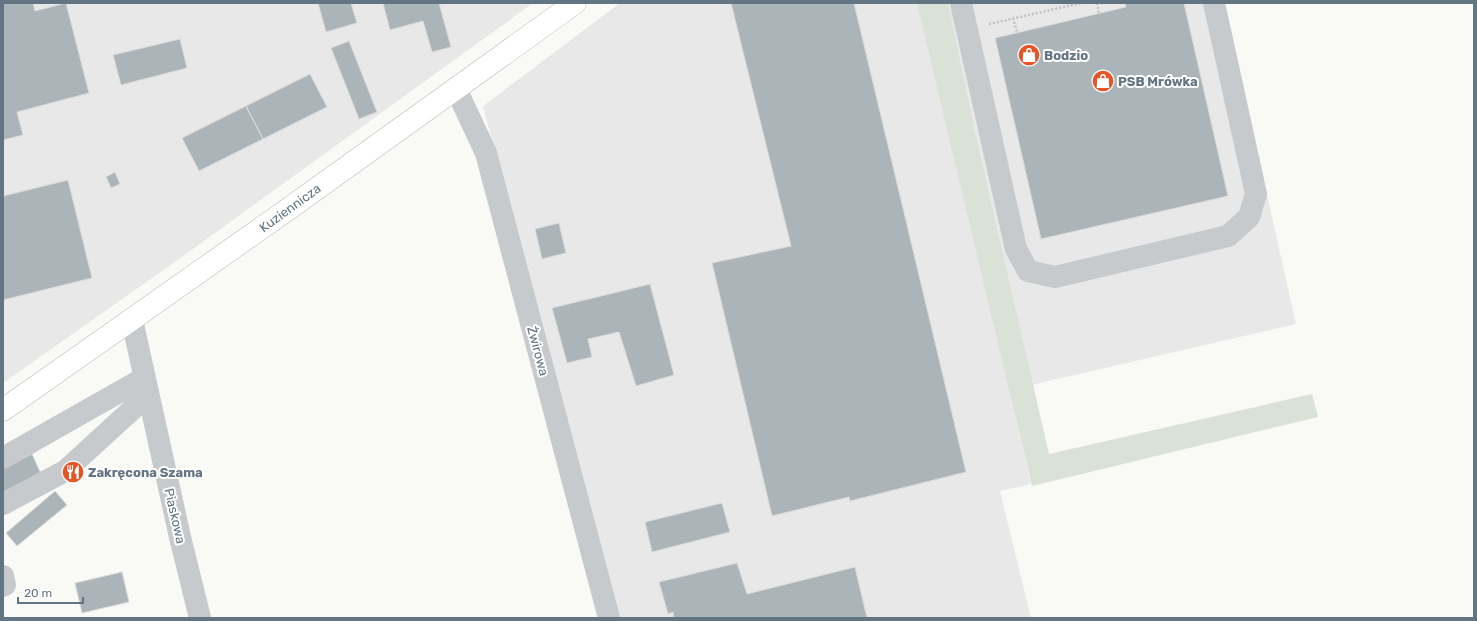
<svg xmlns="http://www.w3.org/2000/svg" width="1477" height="621" font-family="Rubik,sans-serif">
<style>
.built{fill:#e7e8e7}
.green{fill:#dae1d7}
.building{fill:#abb4b9;stroke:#dbdbd8}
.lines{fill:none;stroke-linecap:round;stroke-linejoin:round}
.major-casing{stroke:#b7bcc0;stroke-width:23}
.path{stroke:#c0c2c4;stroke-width:2.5;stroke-dasharray:2 2;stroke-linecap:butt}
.minor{stroke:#c6cacd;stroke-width:22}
.major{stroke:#fff;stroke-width:22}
.labels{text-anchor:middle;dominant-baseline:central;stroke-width:4;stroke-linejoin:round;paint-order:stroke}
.poi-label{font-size:13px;font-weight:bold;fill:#637582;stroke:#fff;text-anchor:start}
.street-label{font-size:13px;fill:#637582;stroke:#fff}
</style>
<rect width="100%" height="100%" fill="#f9f9f6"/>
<path class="built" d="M3 3H533L179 259 3 383Z
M620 3H1224L1296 324 1009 390 1031 484 1000 491 1031 618H617L483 106Z"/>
<path class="green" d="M917 3H948L975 133 1049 454 1312 394 1318 417 1032 486Z"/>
<path class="building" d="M3 3H33L35 11 66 3 89 93 17 112 23 135 3 140Z
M318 3H351L357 23 326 32Z
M383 3H439L451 47 432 52 423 21 390 30Z
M731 3H854L966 472 850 501 849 497 772 516 712 263 791 246Z
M1125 3H1184L1228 196 1041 239 995 38 1126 7Z
M180 39 187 68 121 85 113 55Z
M349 41 377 112 359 119 331 48Z
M310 74 327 107 263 139 246 106Z
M246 106 263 139 199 171 182 138Z
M115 172 120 184 111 188 106 177Z
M68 180 92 278 3 300V196Z
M559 223 566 253 542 259 535 229Z
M650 284 674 375 636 386 619 332 588 339 592 357 567 363 552 308Z
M32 454 41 474 3 492V468Z
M55 491 67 505 17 546 6 533Z
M722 503 730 532 652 552 645 522Z
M737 563 747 594 855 567 867 618H674L673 612 668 614 659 582Z
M122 572 129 602 82 613 75 583Z"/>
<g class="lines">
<g class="major-casing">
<path id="major" d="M3 410 287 210 575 3"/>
</g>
<path class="path" d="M1097 3 1099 14
M1013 18 1017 32
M989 24 1081 3"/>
<path class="minor" d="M961 3 1016 249 1028 271 1055 277 1228 236 1249 217 1256 194 1214 3
M456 89 486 153 609 618
M132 320 180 537 200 618
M3 458 144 378
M3 504 65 471 148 395
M3 576 5 585 3 586"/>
<use href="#major" class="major"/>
</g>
<defs>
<g id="shop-disc" transform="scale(1.15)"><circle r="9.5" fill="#e85326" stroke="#fff"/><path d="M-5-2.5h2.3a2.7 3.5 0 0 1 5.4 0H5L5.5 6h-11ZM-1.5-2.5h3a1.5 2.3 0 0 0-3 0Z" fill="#fff"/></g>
<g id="restaurant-disc" transform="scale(1.15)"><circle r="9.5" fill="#e85326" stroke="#fff"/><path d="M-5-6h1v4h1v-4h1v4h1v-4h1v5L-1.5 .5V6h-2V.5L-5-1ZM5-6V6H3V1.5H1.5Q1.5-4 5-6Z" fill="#fff"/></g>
</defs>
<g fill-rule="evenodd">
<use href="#shop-disc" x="1029" y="55"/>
<use href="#shop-disc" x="1103" y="81"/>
<use href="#restaurant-disc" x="73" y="472"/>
</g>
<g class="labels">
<g class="poi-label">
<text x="1044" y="55">Bodzio</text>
<text x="1118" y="81">PSB Mrówka</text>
<text x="88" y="472">Zakręcona Szama</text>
</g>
<g class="street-label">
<text transform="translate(290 208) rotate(-36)">Kuziennicza</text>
<text transform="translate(538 351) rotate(75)">Żwirowa</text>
<text transform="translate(175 516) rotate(77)">Piaskowa</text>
</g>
</g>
<rect width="1477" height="621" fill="none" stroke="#637582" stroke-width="8"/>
<path d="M18 597v6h65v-6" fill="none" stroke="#637582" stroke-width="2"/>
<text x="24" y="597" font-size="12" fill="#637582" stroke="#ffffff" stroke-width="3" paint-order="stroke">20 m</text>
</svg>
